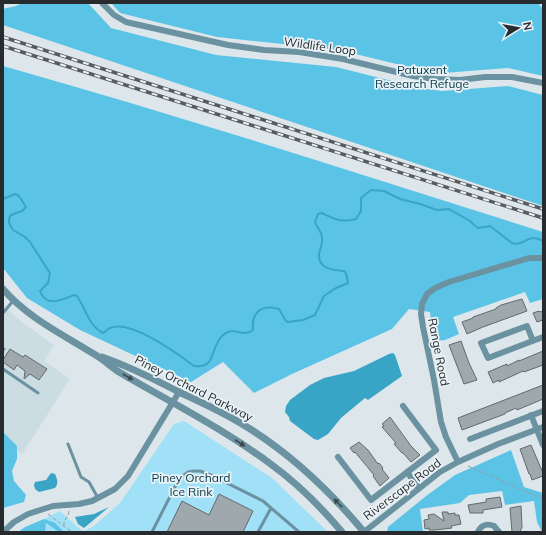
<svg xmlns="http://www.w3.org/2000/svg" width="546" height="535" font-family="Mulish,sans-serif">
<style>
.built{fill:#cbdce3}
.green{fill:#a0e1f8}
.forest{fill:#5bc4e6}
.water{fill:#38a5c6}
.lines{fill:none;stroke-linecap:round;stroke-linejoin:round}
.stream{stroke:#38a5c6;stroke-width:2}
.building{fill:#9fa8ac;stroke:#626a6d}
.path{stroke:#979da1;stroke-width:1;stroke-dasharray:4 2;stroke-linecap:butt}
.service{stroke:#6b92a0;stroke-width:3}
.minor{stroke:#6b92a0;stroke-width:6}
.tertiary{stroke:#6b92a0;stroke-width:7}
.rail-casing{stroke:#575b5e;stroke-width:3.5}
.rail{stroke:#eaf3f7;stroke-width:2;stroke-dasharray:6;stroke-linecap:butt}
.oneway{fill:#3c4a50}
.labels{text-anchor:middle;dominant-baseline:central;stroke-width:3.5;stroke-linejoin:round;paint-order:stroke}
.street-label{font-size:12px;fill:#282b2d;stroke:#eaf3f7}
.park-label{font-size:12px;fill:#053745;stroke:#eaf3f7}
</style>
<rect width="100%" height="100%" fill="#dde6ea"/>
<path class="built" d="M3 305 24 324 54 345 44 361 70 379 22 454 3 442Z"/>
<path class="green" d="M184 421 272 478 328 532H45V523L54 528 44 519 60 511 81 530 84 531 94 526 120 503 174 424Z"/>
<path class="forest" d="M22 3H88L111 28 216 55 336 67 420 88 442 91 508 86 543 95V206L3 25V9C10 7 16 7 22 3Z
M111 3H538L543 9V76L508 68 443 73 425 71 339 50 217 37 120 13Z
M3 66C184 117 363 175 543 232V299L530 303 525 292 453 317 459 334 445 340 433 341 430 312 409 309 392 329 292 374 254 393 223 362 191 382 80 330 27 298 3 268Z
M3 432 17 446V459L12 471 14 481 26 495 24 502 3 508Z
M511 450 524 487 543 493V532H542L537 522 534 501 505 505 502 491 469 495 460 503 420 509 423 532H387L388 527 426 496 455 475Z
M44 519 55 523 64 532H59L46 523 45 532H18L25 527Z"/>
<path class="water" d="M393 353 395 355 402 376 368 400 365 398 341 418 328 434 318 440 314 439 290 421 289 417 285 412 286 406 290 400 310 385 324 378 354 371 389 354Z
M51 473 55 474C57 479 59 483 55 488L39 492 35 489 34 485 35 482 46 480Z
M109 507 84 528 78 524 75 517 94 514Z"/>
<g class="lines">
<path class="stream" d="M3 199 15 194 19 196 26 207 22 211 11 215 9 219V223L13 230 25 237 30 242 50 273 48 283 40 291C46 308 62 300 74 295L77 296C86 309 88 325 103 333 106 332 107 329 110 328 131 319 178 354 194 366 200 367 205 366 209 362 214 354 215 343 222 336 234 324 242 339 253 330 251 312 262 304 279 309L286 321 288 322 303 320 315 315 324 296 336 288 348 283 346 273 344 271C333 270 318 269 319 254 320 249 323 244 322 238 322 232 317 228 315 222L318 214 322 213C335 219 340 223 356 219L361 211V198L371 190 384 191 400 199 420 204 437 210 449 209 470 221 474 225 478 228 490 226 512 243C526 247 526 232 543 241"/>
</g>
<path class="building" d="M522 299 527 311 483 327 467 334 462 322 473 318V317L496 309V308L501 305Z
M539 311 540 312 543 311V320L537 322 533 313Z
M461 341 469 363 477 380 464 384 449 345Z
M10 349 23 357 25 355 47 369 39 380 30 374 24 379 25 371 17 365 14 370 3 362V360Z
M543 351V365L524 372 523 371 499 382V380L493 383 488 372 507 364V366L519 360V361Z
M543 385V399L517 410 516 408 505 413V414L462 430 458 418Z
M390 417 411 446 420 455 411 462 403 453H402L394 444 396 443 382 427 384 426 382 424Z
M359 442 368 450 378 464 379 463 383 468 382 469 389 478 380 486 373 476 374 475 355 452 354 453 350 448Z
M531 445 543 473V476L532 480 530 474H529L520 449Z
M219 494 253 511 243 532H167L182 501 209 515Z
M500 497 502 507 483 510V513H470L468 505 486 502V499Z
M521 506 522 527 520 532H512L510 508Z
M442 512H448V514L455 513V515H459L461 524 451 526 452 528 444 529 434 530H429V528L425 529 424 520 429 519 428 515 434 514 444 521Z"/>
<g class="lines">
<path class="path" d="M468 466 543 499
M48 514 69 530 74 532
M64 526C63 520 69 516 69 511"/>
<path class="service" d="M3 313 13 301
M3 349H4
M3 369 38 393
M68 444 81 477 89 482 98 498
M152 532 179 479 188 472 194 471H200L211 475 263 501 299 532
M258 532 271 508"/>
<path class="minor" d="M102 3 114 15 126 22 228 45 264 50 299 52 343 59 413 76 435 79 460 80 485 77H512L543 83
M533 341 527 326 481 343 488 358 543 337
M531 415 543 445
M470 439 543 411
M338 457 371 500 436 450 403 406
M458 462 446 437 441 422 434 380 423 327 421 314 422 304 427 294 435 288 449 282 529 258H543
M407 472 419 488
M3 532 14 522 28 514 53 506 79 504 92 501 115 489 128 476 179 392
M364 532 440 472 458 462 498 444 543 427
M478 532C481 525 487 523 494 526L499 532"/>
<path class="tertiary" d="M3 289C28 318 62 334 94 354 103 359 110 366 119 372 170 402 224 429 272 465 298 484 321 507 342 532
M102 357C128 366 152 378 177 391 198 401 221 411 242 424 289 452 329 490 364 532"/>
<g class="rail-casing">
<path id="rail" d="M3 37 543 209
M3 46 543 218"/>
</g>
<use href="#rail" class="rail"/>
</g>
<defs><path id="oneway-solid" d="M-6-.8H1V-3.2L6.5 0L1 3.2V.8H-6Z"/></defs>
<g class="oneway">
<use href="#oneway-solid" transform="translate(128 377) rotate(30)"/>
<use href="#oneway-solid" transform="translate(240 443) rotate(33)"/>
<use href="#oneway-solid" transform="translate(338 503) rotate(-134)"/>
</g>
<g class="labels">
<g class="street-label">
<text transform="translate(320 46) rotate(8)">Wildlife Loop</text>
<text transform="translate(439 352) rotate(79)">Range Road</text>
<text transform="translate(194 388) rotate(27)">Piney Orchard Parkway</text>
<text transform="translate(402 489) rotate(-37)">Riverscape Road</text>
</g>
<g class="park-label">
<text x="422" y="69">Patuxent<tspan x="422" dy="14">Research Refuge</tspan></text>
<text x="191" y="477">Piney Orchard<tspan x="191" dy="14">Ice Rink</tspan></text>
</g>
</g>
<rect width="546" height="535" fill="none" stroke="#282b2d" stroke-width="8"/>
<g transform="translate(518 28) rotate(79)" stroke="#eaf3f7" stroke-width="3" paint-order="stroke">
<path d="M0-3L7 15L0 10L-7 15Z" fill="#282b2d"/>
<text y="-6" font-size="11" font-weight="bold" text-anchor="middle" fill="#282b2d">N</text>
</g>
</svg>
